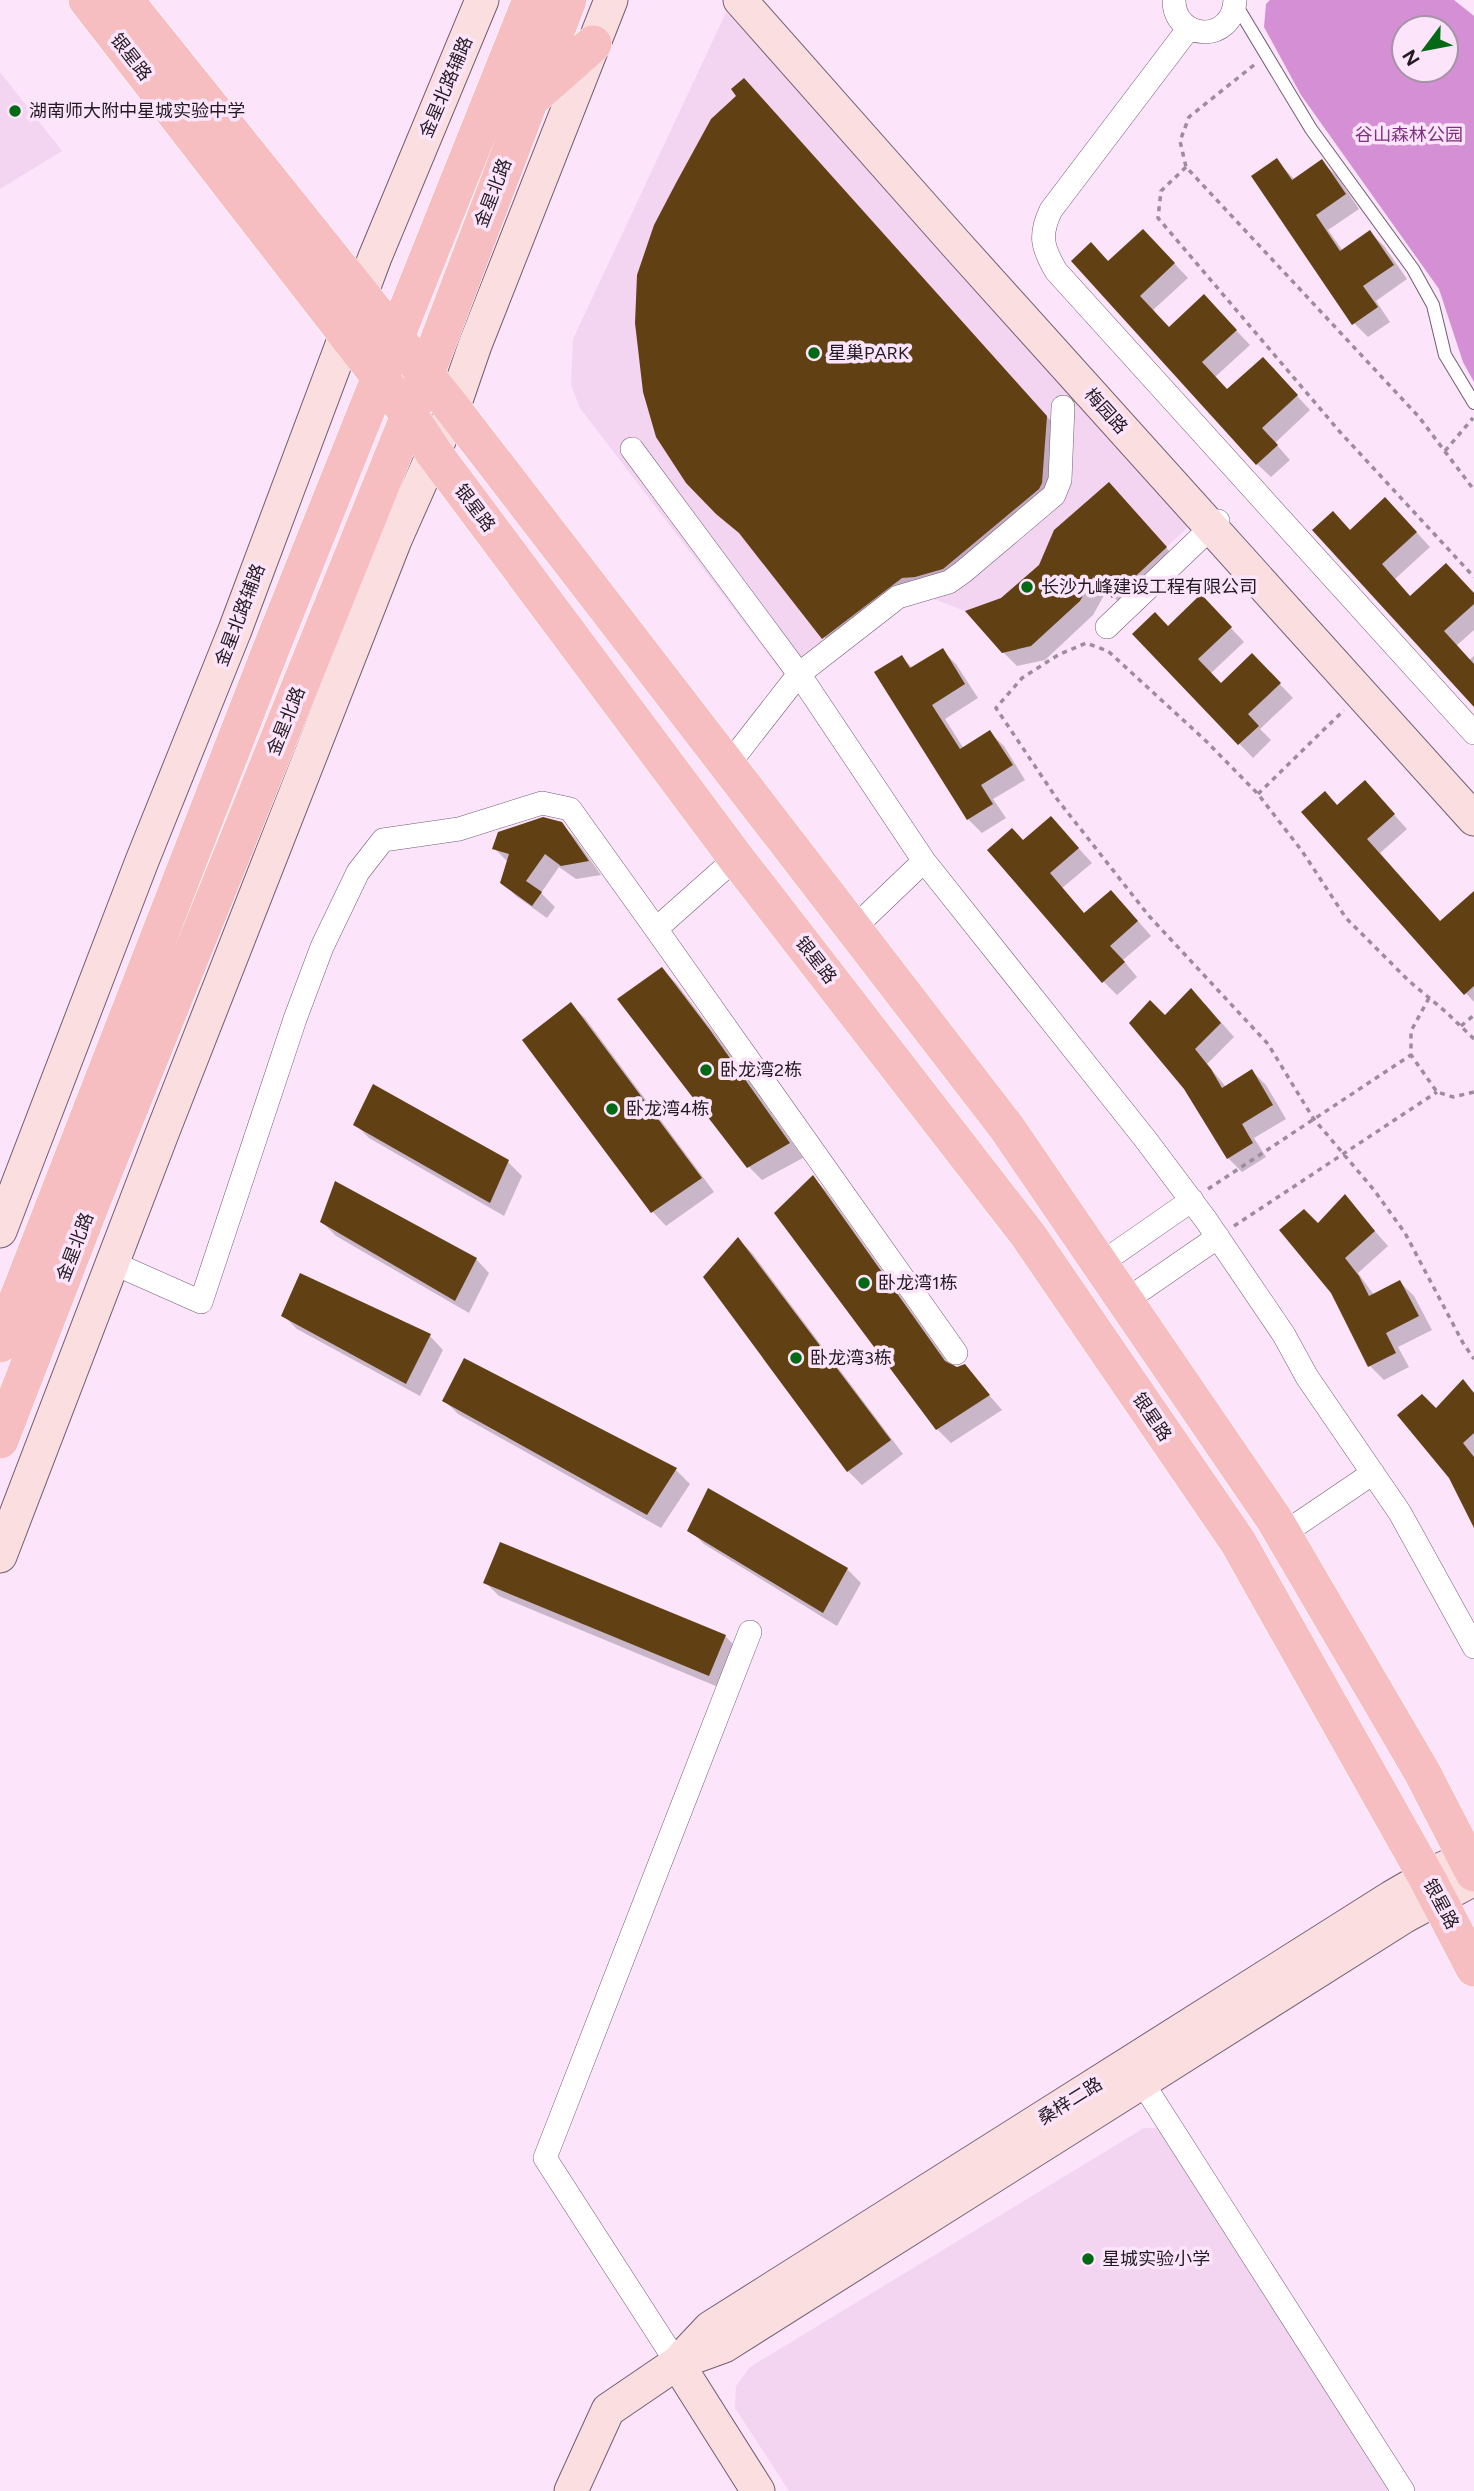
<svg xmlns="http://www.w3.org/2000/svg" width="1474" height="2491" font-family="Figtree,'Noto Sans SC',sans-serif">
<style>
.built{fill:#f3d5f2}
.forest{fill:#d58fd4;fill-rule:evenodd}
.shadow{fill:#0003}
.building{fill:#614114}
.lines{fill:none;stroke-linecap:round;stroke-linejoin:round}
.lane-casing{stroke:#725d71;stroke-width:14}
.street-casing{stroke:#725d71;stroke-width:24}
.secondary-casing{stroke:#725d71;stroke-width:35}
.primary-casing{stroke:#fff;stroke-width:38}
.path{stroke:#9d8c9d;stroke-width:3.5;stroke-dasharray:5 5;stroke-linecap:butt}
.lane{stroke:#fff;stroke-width:12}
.street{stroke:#fff;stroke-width:23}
.secondary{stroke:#fbdfe0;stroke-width:33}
.primary{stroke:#f7bec1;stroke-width:37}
.poi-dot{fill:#046914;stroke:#fce4fb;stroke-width:2.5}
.labels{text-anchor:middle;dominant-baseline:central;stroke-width:7;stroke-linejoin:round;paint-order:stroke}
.street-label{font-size:18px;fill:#231b23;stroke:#fce4fb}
.poi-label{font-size:18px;fill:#231b23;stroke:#fce4fb;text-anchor:start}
.park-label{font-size:18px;fill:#812f81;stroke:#fce4fb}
</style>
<rect width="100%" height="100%" fill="#fce4fb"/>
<path class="built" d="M730 4 1189 526 1112 598 1093 578 1080 601 1031 646 1002 653 965 611 913 591 791 684 580 408 571 385 573 339Z
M0 72 62 151 0 189Z
M1144 2128H1162L1386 2477 1387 2491H789L735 2408 736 2386 750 2367Z"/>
<path class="forest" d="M1270 0H1454L1474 16V382L1463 362 1439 289 1301 95 1264 27 1266 4ZM1404 28H1446V70H1404Z"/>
<path class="shadow" d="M755 92 1058 429 1053 495 927 588 834 649 745 538 687 482Z
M1277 161 1295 180 1322 162 1336 175 1359 209 1328 230 1343 251 1370 232 1384 246 1407 279 1376 301 1390 322 1368 337 1354 323Z
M1157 245 1188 278 1153 310 1169 329 1218 311 1250 345 1215 377 1227 391 1276 373 1310 410 1275 443 1290 460 1271 477 1257 464 1109 263Z
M1122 498 1179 562 1127 611 1107 590 1093 615 1045 660 1017 666 1003 652 1002 599Z
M1399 513 1430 547 1395 579 1411 597 1474 594V630L1456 646 1469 660 1474 656V705L1350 531Z
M1215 611 1244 642 1210 674 1221 685 1252 655 1293 698 1260 729 1271 740 1253 758 1135 634 1168 628Z
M942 650 956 664 978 698 945 719 964 749 990 733 1004 746 1025 780 993 799 1006 818 982 833 968 819 901 657 913 668Z
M1378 797 1407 829 1380 853 1441 923 1474 903V1002L1304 812Z
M1051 818 1092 863 1062 888 1085 915 1125 906 1151 936 1123 960 1137 977 1117 995 1103 981 1023 842Z
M561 823 575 838 601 875 576 879 559 867 541 893 555 907 547 918 516 896 502 882 508 862 494 848Z
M662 969 676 983 724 1046 803 1158 762 1180 748 1166Z
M1205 1004 1234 1037 1207 1064 1226 1087 1252 1071 1266 1085 1286 1119 1254 1138 1266 1157 1242 1172 1228 1158 1165 1017Z
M571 1005 585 1018 714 1192 666 1226 653 1212 525 1040Z
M355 1124 508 1162 522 1176 504 1216 369 1138Z
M813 1177 826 1191 950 1366 957 1369 964 1366 1002 1410 951 1443 937 1429Z
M1345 1197 1388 1246 1358 1273 1374 1295 1400 1282 1414 1296 1432 1330 1398 1347 1409 1367 1384 1380 1370 1366 1318 1226Z
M322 1222 476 1259 489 1273 469 1313 336 1236Z
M738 1239 752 1253 903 1454 862 1485 848 1471Z
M283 1315 430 1336 443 1350 420 1396 297 1329Z
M1463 1381 1474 1393V1524L1436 1411Z
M444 1400 676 1470 690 1484 661 1528 458 1414Z
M690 1530 847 1569 861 1583 837 1626 704 1544Z
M485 1582 725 1636 739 1650 723 1689 499 1596Z"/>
<path class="building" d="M744 78 1047 416 1042 483 1039 489 943 569 915 577 902 578 822 639 739 533 716 514 686 483 656 437 643 392 635 323 637 275 654 225 676 183 711 119 736 96 731 89Z
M1277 158 1292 180 1322 159 1346 194 1316 215 1340 251 1370 230 1394 265 1363 286 1378 307 1352 325 1251 176Z
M1143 229 1175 263 1140 296 1169 327 1204 294 1237 330 1202 362 1227 389 1263 357 1298 395 1262 428 1278 445 1256 465 1071 261 1091 242 1108 261Z
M1109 482 1167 547 1112 598 1093 577 1080 601 1031 646 1002 653 965 611 1001 598 1039 565 1054 530Z
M1385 497 1417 532 1382 564 1410 596 1446 563 1474 593V604L1444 631 1474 664V707L1312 530 1333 511 1350 530Z
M1201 594 1232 627 1198 659 1221 683 1252 653 1281 683 1248 714 1259 726 1238 745 1132 634 1155 612 1168 626Z
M943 648 965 684 932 705 960 749 990 730 1013 765 981 785 993 804 967 820 874 672 902 655 910 668Z
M1365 780 1395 814 1367 839 1440 921 1474 891V986L1464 995 1301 812 1325 791 1337 805Z
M1051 816 1079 848 1050 873 1084 913 1111 890 1138 921 1110 946 1125 962 1102 983 987 850 1012 828 1023 840Z
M543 817 562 822 589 861 561 866 545 854 526 881 542 892 532 906 500 883 509 854 492 849 498 832Z
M662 967 710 1030 790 1143 747 1168 617 999Z
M1191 988 1221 1023 1195 1049 1211 1069 1222 1088 1252 1069 1273 1105 1242 1124 1253 1143 1227 1159 1184 1089 1129 1023 1150 1000 1165 1015Z
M571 1002 702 1178 651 1213 522 1040Z
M373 1084 509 1160 490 1203 353 1125Z
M813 1175 945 1361 957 1367 965 1364 990 1395 936 1430 774 1213Z
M335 1181 477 1258 455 1301 320 1222Z
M1345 1194 1375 1231 1345 1258 1359 1276 1369 1296 1400 1280 1419 1316 1386 1333 1396 1353 1368 1367 1331 1293 1279 1230 1304 1209 1318 1223Z
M738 1237 891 1440 847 1472 703 1277Z
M300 1273 431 1334 406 1384 281 1316Z
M464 1358 677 1468 647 1515 442 1401Z
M1463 1379 1474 1393V1433L1463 1443 1474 1457V1528L1449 1478 1397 1415 1422 1394 1436 1408Z
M708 1488 848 1568 823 1613 687 1531Z
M500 1542 726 1635 709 1676 483 1583Z"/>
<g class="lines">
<g class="lane-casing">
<path id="lane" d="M1235 3 1311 129 1413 269 1433 305 1445 355 1474 403"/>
</g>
<g class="street-casing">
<path id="street" d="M1174 0C1174 41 1233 44 1235 0
M1189 28 1051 210C1039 235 1042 247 1056 271L1474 733
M632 449 799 674 924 861 1146 1140 1206 1220 1284 1335 1307 1377 1400 1513 1474 1647
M1107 627 1218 521
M728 765 799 674 898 597 949 582 963 572 1054 495 1060 480 1063 407
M854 928 924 861
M656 929 956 1353
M113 1263 201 1302 295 1019 322 947 358 872 383 840 459 829 542 803 570 809 656 929 736 858
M1100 1264 1192 1200
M1125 1301 1218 1237
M1283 1534 1373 1473
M1142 2082 1403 2491
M677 2363 545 2158 750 1632"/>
</g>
<g class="secondary-casing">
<path id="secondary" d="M740 0 956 244 1474 819
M0 1231 142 861 235 630 375 257 482 0
M0 1556 163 1131 395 540 453 409 475 345 611 0
M1474 1855 1437 1871 1392 1897 710 2328 677 2363 724 2346 1405 1916 1474 1879
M571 2491 608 2410 677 2363 758 2491"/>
</g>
<g class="primary-casing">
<path id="primary" d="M87 0 409 415 434 453 736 858 1028 1235 1238 1542 1427 1878 1474 1968
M125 0 453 409 1007 1128 1274 1519 1422 1772 1474 1873
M532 98 593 44
M0 1344 271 649 531 0
M0 1440 93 1199 425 376 568 0"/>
</g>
<path class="path" d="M1254 65 1189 117 1180 141 1186 167 1419 417 1474 490
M1186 167 1161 191 1158 218 1340 432 1474 577
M1445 451 1473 418
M1258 794 1344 710
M1429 998 1411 1031V1055L1437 1092 1453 1097 1474 1092
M1461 1026 1474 1015
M1474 1039 1446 1012 1409 981 1346 918 1302 851 1258 794 1206 741 1108 651 1086 643 1058 655 1022 678 996 708 1057 799 1149 916 1268 1044 1313 1118 1374 1190 1405 1233 1463 1343 1474 1359
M1208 1189 1411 1055
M1234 1226 1437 1092"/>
<use href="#lane" class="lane"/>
<use href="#street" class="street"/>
<use href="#secondary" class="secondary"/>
<use href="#primary" class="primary"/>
</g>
<g class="poi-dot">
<circle cx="15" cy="111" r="7"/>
<circle cx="814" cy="353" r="7"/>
<circle cx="1027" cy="587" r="7"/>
<circle cx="706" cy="1070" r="7"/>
<circle cx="612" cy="1109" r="7"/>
<circle cx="864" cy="1283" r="7"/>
<circle cx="796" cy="1358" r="7"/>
<circle cx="1088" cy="2259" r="7"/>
</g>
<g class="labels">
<g class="street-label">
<text transform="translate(131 57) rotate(52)">银星路</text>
<text transform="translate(446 87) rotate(-67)">金星北路辅路</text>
<text transform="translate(493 193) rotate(-69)">金星北路</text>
<text transform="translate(1106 411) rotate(48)">梅园路</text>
<text transform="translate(475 508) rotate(53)">银星路</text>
<text transform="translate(240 615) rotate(-69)">金星北路辅路</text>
<text transform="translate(286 721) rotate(-68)">金星北路</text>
<text transform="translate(816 960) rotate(52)">银星路</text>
<text transform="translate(75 1247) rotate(-69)">金星北路</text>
<text transform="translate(1152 1417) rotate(56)">银星路</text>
<text transform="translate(1441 1904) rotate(62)">银星路</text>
<text transform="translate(1070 2101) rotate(-32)">桑梓二路</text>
</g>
<g class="poi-label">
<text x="29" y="111">湖南师大附中星城实验中学</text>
<text x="828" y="353">星巢PARK</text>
<text x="1041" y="587">长沙九峰建设工程有限公司</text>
<text x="720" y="1070">卧龙湾2栋</text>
<text x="626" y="1109">卧龙湾4栋</text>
<text x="878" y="1283">卧龙湾1栋</text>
<text x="810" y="1358">卧龙湾3栋</text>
<text x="1102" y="2259">星城实验小学</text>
</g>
<g class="park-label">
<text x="1409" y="135">谷山森林公园</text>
</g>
</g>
<g transform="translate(1425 49) rotate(238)"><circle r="33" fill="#fce4fb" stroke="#a594a5" stroke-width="2"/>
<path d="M0-5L12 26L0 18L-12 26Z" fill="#046914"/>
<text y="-10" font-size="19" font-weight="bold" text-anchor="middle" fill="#231b23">N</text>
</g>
</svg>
